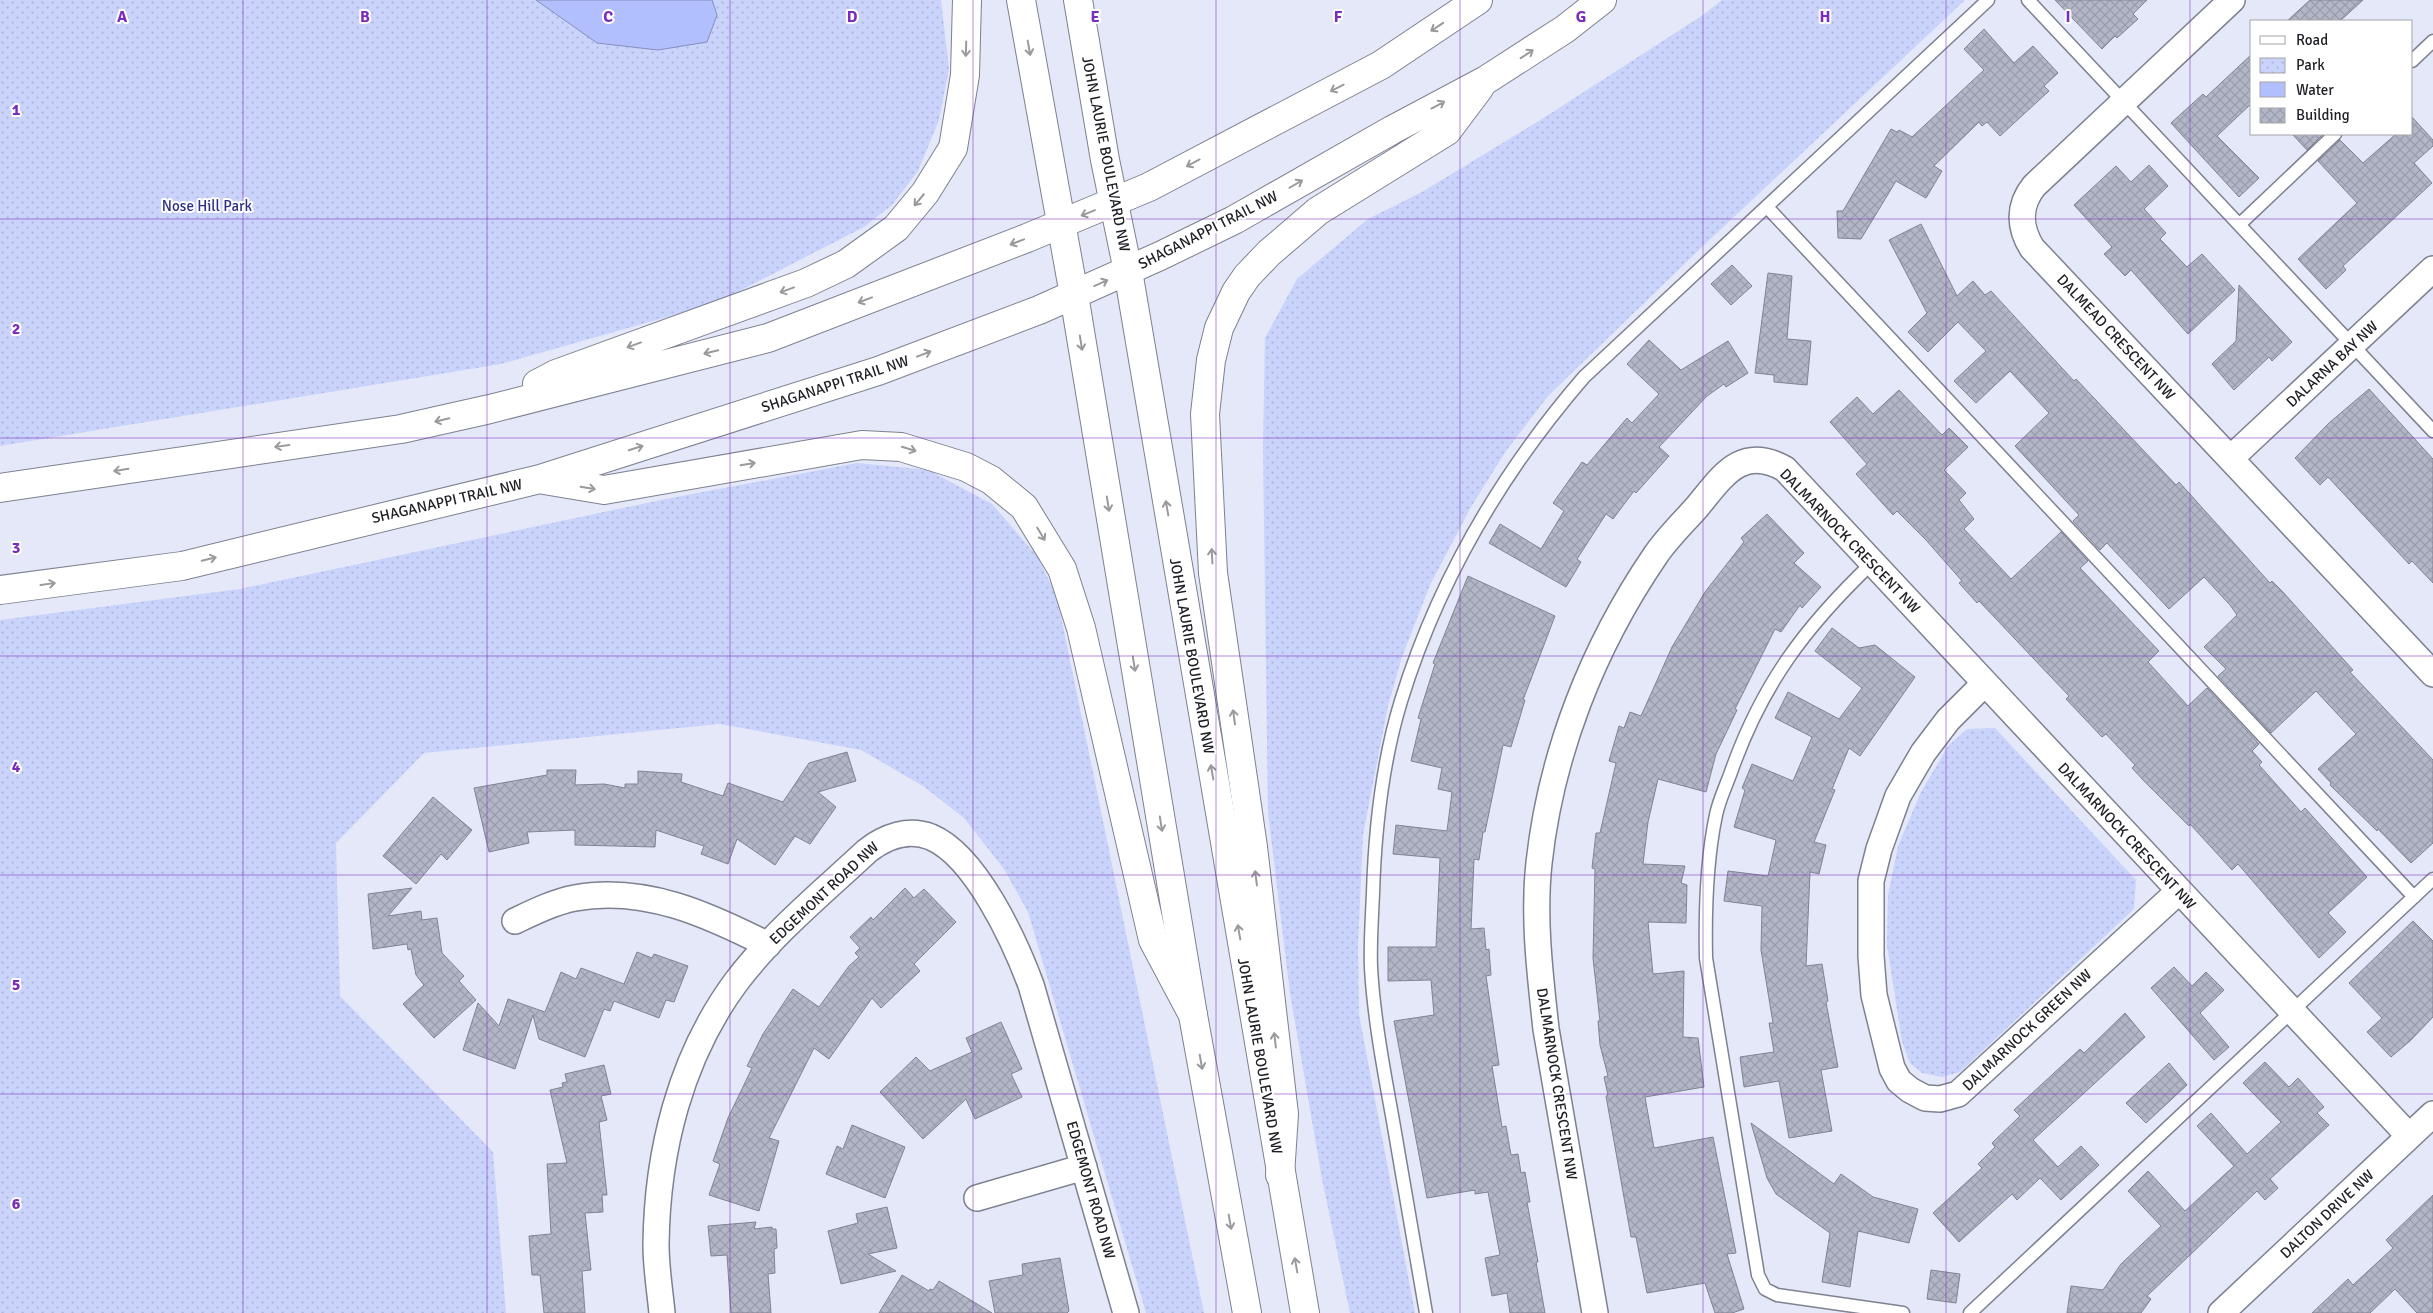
<svg xmlns="http://www.w3.org/2000/svg" width="2433" height="1313" font-family="Signika,sans-serif">
<style>
.park{fill:url(#park-dots)}
.water{fill:#b1bffe;stroke:#858fbd}
.building{fill:url(#building-cross-hatch);stroke:#808393}
.lines{fill:none;stroke-linecap:round;stroke-linejoin:round}
.lane-casing{stroke:#7d8190;stroke-width:15}
.street-casing{stroke:#7d8190;stroke-width:28}
.secondary-casing{stroke:#7d8190;stroke-width:30}
.primary-casing{stroke:#7d8190;stroke-width:30}
.lane{stroke:#fff;stroke-width:12}
.street{stroke:#fff;stroke-width:25}
.secondary{stroke:#fff;stroke-width:28}
.primary{stroke:#fff;stroke-width:28}
.oneway{stroke:#9a9a9d}
.grid{fill:none;stroke:#7b2cbf;stroke-width:1;stroke-opacity:0.55}
.labels{text-anchor:middle;dominant-baseline:central;stroke-width:4;stroke-linejoin:round;paint-order:stroke}
.street-label{font-size:15px;fill:#1e1f25;stroke:#fff}
.park-label{font-size:15px;fill:#2c2f87;stroke:#fff}
.grid-label{font-size:16px;text-anchor:middle;font-weight:bold;fill:#7b2cbf;stroke:#fff;stroke-width:4;stroke-linejoin:round;paint-order:stroke}
</style>
<defs>
<pattern id="park-dots" width="8" height="8" patternUnits="userSpaceOnUse" patternTransform="scale(1.25)"><rect width="8" height="8" fill="#cad3fc"/><path d="M2 2h.1M6 6h.1" fill="none" stroke="#adb5d8" stroke-width="1.8" stroke-linecap="round"/></pattern>
<pattern id="building-cross-hatch" width="8" height="8" patternUnits="userSpaceOnUse" patternTransform="scale(1.25)"><rect width="8" height="8" fill="#b2b6c7"/><path d="M0 0l8 8M0 8l8-8" fill="none" stroke="#999cab"/></pattern>
</defs>
<rect width="100%" height="100%" fill="#e4e8f9"/>
<path class="park" d="M0 0H941L949 69 939 120 918 171 892 205 864 227 716 303 501 364 0 446Z
M1722 0H1965L1701 248 1548 396 1506 451 1471 507 1430 585 1402 657 1388 706 1363 835 1358 946 1359 1014 1415 1313H1350L1322 1179 1290 993 1268 813 1263 448 1265 338 1297 279 1368 219 1422 192 1542 119 1703 15Z
M857 463 928 470 992 504 1037 556 1057 597 1204 1313H1146L1028 912 1004 869 964 818 923 786 861 750 720 724 424 753 336 843 340 996 493 1152 506 1313H0V620L240 589 661 500Z
M1995 728 2136 880 2134 909 1960 1072 1942 1077 1922 1073 1910 1063 1902 1042 1887 945 1888 895 1898 846 1921 792 1948 746 1967 729Z"/>
<path class="water" d="M536 0H712L717 15 707 42 658 50 597 43Z"/>
<path class="building" d="M2055 0H2147L2133 14 2138 19 2117 38 2115 36 2102 49Z
M2310 0H2363L2340 21H2287Z
M1984 29 2014 63 2033 46 2058 73 2044 86 2049 91 2000 136 1987 122 1982 126 1979 122 1934 166 1942 171 1926 198 1896 181 1861 239 1838 238 1837 211H1843L1891 129 1897 132 1899 130 1912 137 1984 70 1964 49Z
M2252 54V103L2217 136 2259 178 2239 197 2171 123 2203 94 2206 97Z
M2412 117 2433 140V146L2414 163 2432 183 2343 266 2346 270 2326 289 2298 259 2357 203 2318 161 2340 140 2363 163 2396 134H2412Z
M2292 134H2323L2307 150Z
M2149 165 2168 186 2144 209 2166 233 2160 239 2187 267 2202 254 2235 290 2188 334 2131 270 2125 276 2104 254 2112 247 2074 205 2116 166 2131 182Z
M1921 224 1957 296 1973 281 1985 295 1991 291 2074 381 2076 379 2176 485 2179 482 2270 583 2272 581 2282 591 2353 670 2350 672 2433 760V843L2411 863 2378 829 2377 831 2330 785 2331 783 2318 769 2356 734 2316 691 2271 733 2218 676 2226 669 2204 647 2237 615 2230 605 2204 577 2169 609 2107 543 2100 550 2073 521 2079 515 2015 446 2049 413 2010 371 1976 403 1954 381 1986 351 1958 322 1928 352 1908 332 1927 313 1889 240Z
M1732 265 1752 286 1731 305 1711 284Z
M1768 273 1792 276 1787 339 1811 341 1807 385 1774 382V375L1755 373Z
M2239 285 2292 342 2272 361 2269 357 2234 390 2212 364 2236 341Z
M1649 340 1681 370 1728 341 1748 373 1726 387 1724 384 1707 396 1659 447 1669 456 1636 493 1634 491 1613 519 1606 514 1577 559 1581 562 1566 587 1489 543 1500 524 1541 549 1564 511 1553 503 1582 462 1587 465 1627 418 1632 423 1659 394 1627 364Z
M2369 389 2433 459V583L2412 561 2409 564 2328 477 2320 485 2295 458 2329 423Z
M1899 390 1942 435 1949 428 1968 447 1944 470 1966 493 1959 500 1974 519 1964 529 2011 579 2061 532 2088 561 2080 568 2159 651 2148 662 2188 706 2207 688 2259 744 2252 751 2262 762 2259 765 2301 812 2305 808 2367 877 2328 913 2346 932 2319 958 2238 864 2232 870 2190 824 2189 826 2145 782 2132 768 2135 765 2106 734 2102 737 2066 699 2069 696 1979 601 1977 603 1959 583 1962 581 1926 540 1897 511 1893 515 1856 474 1867 464 1830 422 1857 397 1873 414Z
M1767 514 1804 553 1794 563 1821 587 1802 608 1800 605 1781 632 1775 629 1735 709 1737 710 1716 754 1706 792 1658 779 1648 822 1643 864 1685 866 1681 883 1687 885 1686 923 1648 922 1653 974 1684 971 1683 1037 1698 1038 1704 1087 1645 1097 1654 1148 1713 1137 1736 1253 1727 1254 1744 1309 1732 1313H1715L1705 1283 1647 1293 1636 1237H1631L1606 1096 1608 1095 1604 1077 1608 1076 1600 1045 1598 1021H1600L1593 958 1595 869 1592 868 1596 833H1600L1616 763 1609 761 1619 726 1624 728 1630 712 1641 716 1672 647 1705 592 1744 542 1741 538Z
M1468 576 1555 616 1523 700H1525L1511 747 1503 745 1485 832H1483L1479 860 1474 859 1471 929 1484 928 1486 950 1489 949 1491 975 1486 976 1499 1065 1492 1066 1502 1127 1506 1126 1511 1155 1518 1154 1521 1173 1525 1172 1530 1202H1527L1538 1262H1536L1545 1313H1510L1507 1293 1492 1296 1485 1258 1500 1255 1488 1192 1475 1194V1190L1427 1198 1394 1021 1434 1015 1431 980 1388 981V947H1436L1440 858 1393 854 1396 825 1447 831 1452 792 1438 789 1442 768 1411 761 1421 719 1418 718 1435 664 1433 663Z
M1832 628 1859 648 1875 645 1915 677 1860 756 1849 748 1832 789 1835 790 1814 842 1826 845 1819 874 1810 872 1806 966 1822 964 1828 1001 1826 1002 1838 1067 1821 1070 1832 1131 1789 1138 1779 1081 1744 1087 1740 1057 1774 1052 1769 1023H1773L1761 950 1762 906 1724 901 1728 871 1768 876 1776 840 1734 827 1745 790 1742 788 1752 764 1793 781 1812 737 1775 718 1788 692 1839 719 1862 688 1815 651Z
M847 752 856 781 818 792 836 807 810 844 795 836 775 865 737 839 728 864 701 854 704 846 656 830 655 847 575 845V830L527 832 529 843 489 852 474 788 547 775V770H576L575 785 604 784 625 788V784H638V771L682 774 681 782 723 796 728 783 783 802 809 763Z
M433 797 472 830 447 860 441 854 416 884 383 856Z
M412 888 388 916 421 911 422 920 437 918 442 953 464 976 459 981 476 1000 434 1038 403 1004 424 985 416 975 411 949 408 950 407 944 373 949 368 894Z
M905 888 914 898 924 889 956 922 914 964 920 971 881 1008 872 998 829 1059 814 1048 769 1138 779 1141 759 1211 709 1195 720 1164 713 1161 728 1118 752 1068 747 1066 763 1034 793 989 819 1007 849 966 859 957 855 953 860 948 850 937 871 917 873 920Z
M2413 921 2433 941V1017L2410 1041 2391 1057 2367 1032 2382 1018 2349 983Z
M637 952 652 958 654 954 688 966 674 1002 666 1000 659 1018 614 1001 610 1011 604 1009 585 1057 539 1039 533 1015 515 1069 463 1050 478 1003 499 1026 508 999 545 1012 561 972 576 979 581 968 624 984Z
M2174 967 2192 986 2206 972 2224 990 2200 1013 2229 1047 2214 1060 2151 988Z
M2125 1013 2145 1037 2033 1140 2058 1167 2081 1146 2099 1165 2061 1200 2040 1178 2017 1200 2012 1194 1959 1242 1933 1213 1982 1168 1978 1164 1995 1147 1992 1143 2020 1116 2014 1110 2080 1049 2084 1053Z
M1001 1022 1022 1069 1011 1074 1022 1097 975 1119 966 1099 923 1139 880 1092 916 1057 930 1071 972 1052 966 1038Z
M2265 1062 2289 1087 2298 1078 2324 1107 2317 1113 2329 1125 2270 1179 2278 1188 2265 1200 2257 1191 2147 1296 2151 1299 2141 1313H2067L2071 1286 2103 1290 2121 1264 2161 1226 2128 1191 2148 1171 2185 1211 2234 1166 2197 1126 2211 1113 2247 1154 2281 1122 2243 1083Z
M2169 1063 2187 1085 2146 1123 2126 1103Z
M604 1065 611 1094 601 1096 607 1120 599 1122 607 1195H602L603 1212 585 1213 591 1270 582 1271 585 1313H544L540 1275H532L529 1236 551 1234 547 1164 567 1163 550 1090 563 1087 562 1083 567 1082 565 1074Z
M1751 1123 1834 1184 1841 1174 1873 1197 1918 1209 1909 1243 1858 1231 1850 1287 1822 1282 1830 1233 1776 1194 1767 1178Z
M852 1125 905 1147 885 1198 826 1174 837 1146 843 1149Z
M2433 1195V1313H2417L2395 1289 2370 1313H2312L2348 1279 2353 1285 2393 1248 2386 1240Z
M887 1207 897 1248 868 1254 896 1271 841 1284 828 1231 858 1223 856 1214Z
M756 1222 754 1229 772 1227V1229H776L777 1248 774 1249 775 1273 768 1274 771 1313H731L727 1255 711 1256 708 1226Z
M1060 1258 1069 1311 1067 1313H995L989 1281 1023 1275 1022 1264Z
M1931 1270 1960 1274 1956 1303 1927 1299Z
M902 1275 929 1291 930 1289 933 1290 939 1281 992 1313H879Z"/>
<g class="lines">
<g class="lane-casing">
<path id="lane" d="M2028 0 2433 431
M2412 61 2433 41
M1767 207 2414 897
M2240 224 2335 134
M1872 563C1805 627 1762 684 1731 772 1726 786 1719 800 1716 815 1706 862 1705 911 1706 958L1758 1275 1765 1289 1777 1295 1903 1313
M1426 1313C1415 1249 1404 1185 1393 1121 1384 1071 1374 1019 1371 968 1370 943 1372 918 1373 893 1375 829 1382 763 1401 701 1438 581 1502 472 1584 377L1988 0
M1970 1313 2433 879"/>
</g>
<g class="street-casing">
<path id="street" d="M2232 0 2034 186C2018 206 2019 227 2032 248L2433 674
M2231 458 2433 269
M1985 683 1948 720 1923 753 1898 796 1879 849 1871 881V956L1874 995 1892 1068 1899 1081 1910 1090 1925 1098 1940 1099 1958 1094 2179 891
M515 921C534 912 554 902 575 898 644 885 709 915 768 945
M977 1198 1084 1167
M662 1313C660 1291 656 1268 656 1245 657 1152 680 1058 736 982 773 933 822 893 867 851 885 837 908 828 931 837 976 856 1015 942 1031 985L1126 1313
M1595 1313 1546 1029C1540 974 1533 918 1539 863 1551 753 1593 647 1655 556 1667 538 1683 523 1697 507 1722 477 1741 444 1785 469L2409 1136
M2221 1313 2433 1114"/>
</g>
<g class="secondary-casing">
<path id="secondary" d="M1128 271 1305 1313
M1074 295 1193 1015 1247 1313"/>
</g>
<g class="primary-casing">
<path id="primary" d="M1021 0 1074 295
M1078 0 1105 160 1128 271
M537 384 556 374 806 283 846 264 896 228 925 193 953 148 965 75 967 0
M544 480 604 490 862 445 901 447 966 467 991 480 1024 507 1062 569 1081 628 1153 940 1193 1015
M0 488 401 429 490 409 768 338 1027 238 1149 187 1381 65 1478 0
M0 590 182 566 540 479 878 371 1039 310 1160 256 1234 220 1392 130 1486 80 1565 29 1602 0
M1280 1175 1284 1114 1253 847 1213 573 1205 414 1211 360 1219 328 1236 292 1247 276 1269 253 1318 211 1447 131 1480 87"/>
</g>
<use href="#lane" class="lane"/>
<use href="#street" class="street"/>
<use href="#secondary" class="secondary"/>
<use href="#primary" class="primary"/>
</g>
<defs><path id="oneway-shaft" d="M-6 0H5M1.5-3L5.5 0L1.5 3" fill="none" stroke-width="1.6" stroke-linecap="round" stroke-linejoin="round" transform="scale(1.25)"/></defs>
<g class="oneway">
<use href="#oneway-shaft" transform="translate(1437 27) rotate(146)"/>
<use href="#oneway-shaft" transform="translate(1029 48) rotate(80)"/>
<use href="#oneway-shaft" transform="translate(966 49) rotate(92)"/>
<use href="#oneway-shaft" transform="translate(1527 54) rotate(-33)"/>
<use href="#oneway-shaft" transform="translate(1337 88) rotate(153)"/>
<use href="#oneway-shaft" transform="translate(1438 105) rotate(-28)"/>
<use href="#oneway-shaft" transform="translate(1193 163) rotate(152)"/>
<use href="#oneway-shaft" transform="translate(1296 184) rotate(-30)"/>
<use href="#oneway-shaft" transform="translate(919 200) rotate(130)"/>
<use href="#oneway-shaft" transform="translate(1088 213) rotate(158)"/>
<use href="#oneway-shaft" transform="translate(1017 242) rotate(159)"/>
<use href="#oneway-shaft" transform="translate(1101 283) rotate(-24)"/>
<use href="#oneway-shaft" transform="translate(787 290) rotate(160)"/>
<use href="#oneway-shaft" transform="translate(865 300) rotate(159)"/>
<use href="#oneway-shaft" transform="translate(1081 343) rotate(81)"/>
<use href="#oneway-shaft" transform="translate(634 345) rotate(160)"/>
<use href="#oneway-shaft" transform="translate(711 352) rotate(166)"/>
<use href="#oneway-shaft" transform="translate(924 354) rotate(-21)"/>
<use href="#oneway-shaft" transform="translate(442 420) rotate(167)"/>
<use href="#oneway-shaft" transform="translate(282 446) rotate(172)"/>
<use href="#oneway-shaft" transform="translate(636 448) rotate(-18)"/>
<use href="#oneway-shaft" transform="translate(909 449) rotate(17)"/>
<use href="#oneway-shaft" transform="translate(748 464) rotate(-10)"/>
<use href="#oneway-shaft" transform="translate(121 470) rotate(171)"/>
<use href="#oneway-shaft" transform="translate(588 488) rotate(10)"/>
<use href="#oneway-shaft" transform="translate(1108 504) rotate(81)"/>
<use href="#oneway-shaft" transform="translate(1167 508) rotate(-100)"/>
<use href="#oneway-shaft" transform="translate(1041 534) rotate(59)"/>
<use href="#oneway-shaft" transform="translate(1212 556) rotate(-93)"/>
<use href="#oneway-shaft" transform="translate(209 559) rotate(-14)"/>
<use href="#oneway-shaft" transform="translate(48 584) rotate(-8)"/>
<use href="#oneway-shaft" transform="translate(1134 664) rotate(81)"/>
<use href="#oneway-shaft" transform="translate(1234 717) rotate(-98)"/>
<use href="#oneway-shaft" transform="translate(1212 772) rotate(-100)"/>
<use href="#oneway-shaft" transform="translate(1161 824) rotate(81)"/>
<use href="#oneway-shaft" transform="translate(1256 878) rotate(-97)"/>
<use href="#oneway-shaft" transform="translate(1239 932) rotate(-100)"/>
<use href="#oneway-shaft" transform="translate(1275 1040) rotate(-97)"/>
<use href="#oneway-shaft" transform="translate(1201 1062) rotate(80)"/>
<use href="#oneway-shaft" transform="translate(1230 1222) rotate(80)"/>
<use href="#oneway-shaft" transform="translate(1296 1265) rotate(-100)"/>
</g>
<path class="grid" d="M243 0V1313M487 0V1313M730 0V1313M973 0V1313M1216 0V1313M1460 0V1313M1703 0V1313M1946 0V1313M2190 0V1313M0 219H2433M0 438H2433M0 656H2433M0 875H2433M0 1094H2433"/>
<g class="labels">
<g class="street-label">
<text transform="translate(1106 154) rotate(79)">JOHN LAURIE BOULEVARD NW</text>
<text transform="translate(1208 230) rotate(-27)">SHAGANAPPI TRAIL NW</text>
<text transform="translate(2116 337) rotate(47)">DALMEAD CRESCENT NW</text>
<text transform="translate(2332 364) rotate(-43)">DALARNA BAY NW</text>
<text transform="translate(835 384) rotate(-18)">SHAGANAPPI TRAIL NW</text>
<text transform="translate(447 501) rotate(-13)">SHAGANAPPI TRAIL NW</text>
<text transform="translate(1850 541) rotate(46)">DALMARNOCK CRESCENT NW</text>
<text transform="translate(1192 656) rotate(80)">JOHN LAURIE BOULEVARD NW</text>
<text transform="translate(2127 836) rotate(47)">DALMARNOCK CRESCENT NW</text>
<text transform="translate(824 893) rotate(-43)">EDGEMONT ROAD NW</text>
<text transform="translate(2027 1030) rotate(-43)">DALMARNOCK GREEN NW</text>
<text transform="translate(1260 1056) rotate(80)">JOHN LAURIE BOULEVARD NW</text>
<text transform="translate(1557 1084) rotate(81)">DALMARNOCK CRESCENT NW</text>
<text transform="translate(1091 1190) rotate(74)">EDGEMONT ROAD NW</text>
<text transform="translate(2327 1214) rotate(-43)">DALTON DRIVE NW</text>
</g>
<g class="park-label">
<text x="207" y="206">Nose Hill Park</text>
</g>
</g>
<g class="grid-label">
<text x="122" y="22">A</text>
<text x="365" y="22">B</text>
<text x="608" y="22">C</text>
<text x="852" y="22">D</text>
<text x="1095" y="22">E</text>
<text x="1338" y="22">F</text>
<text x="1581" y="22">G</text>
<text x="1825" y="22">H</text>
<text x="2068" y="22">I</text>
<text x="16" y="115">1</text>
<text x="16" y="334">2</text>
<text x="16" y="553">3</text>
<text x="16" y="772">4</text>
<text x="16" y="990">5</text>
<text x="16" y="1209">6</text>
</g>
<rect x="2250" y="20" width="162" height="115" fill="#ffffff" stroke="#a5a5a8"/>
<rect x="2260" y="36" width="25" height="8" fill="#ffffff" stroke="#a5a5a8"/>
<text x="2296" y="45" font-size="15" fill="#1e1f25">Road</text>
<rect x="2260" y="58" width="25" height="15" fill="url(#park-dots)" stroke="#a5a5a8"/>
<text x="2296" y="70" font-size="15" fill="#1e1f25">Park</text>
<rect x="2260" y="82" width="25" height="15" fill="#b1bffe" stroke="#a5a5a8"/>
<text x="2296" y="95" font-size="15" fill="#1e1f25">Water</text>
<rect x="2260" y="108" width="25" height="15" fill="url(#building-cross-hatch)" stroke="#a5a5a8"/>
<text x="2296" y="120" font-size="15" fill="#1e1f25">Building</text>
</svg>
